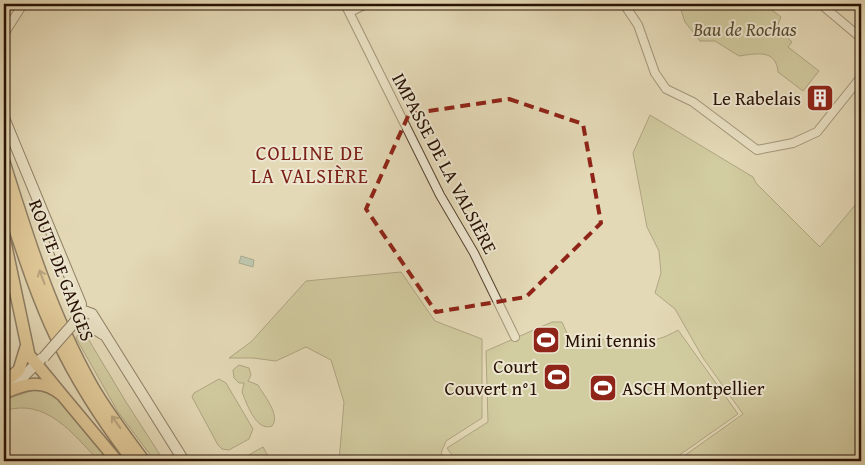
<svg xmlns="http://www.w3.org/2000/svg" width="865" height="465" font-family="'Gentium Book Plus',serif">
<style>
.green{fill:#bcbd88;stroke:#726746}
.water{fill:#95baad;stroke:#697669}
.lines{fill:none;stroke-linecap:round;stroke-linejoin:round}
.street-casing{stroke:#564330;stroke-width:10}
.secondary-casing{stroke:#271103;stroke-width:12}
.primary-casing{stroke:#271103;stroke-width:14}
.street{stroke:#ede6d0;stroke-width:8}
.secondary{stroke:#ede6d0;stroke-width:10}
.primary{stroke:#e2bc7b;stroke-width:11}
.secondary-bridge-casing{stroke:#271103;stroke-width:12;stroke-linecap:butt}
.secondary-bridge{stroke:#ede6d0;stroke-width:10}
.oneway{stroke:#84663f}
.marked{fill:none;stroke:#8f2418;stroke-width:4;stroke-dasharray:10 6;stroke-linejoin:round}
.labels{text-anchor:middle;dominant-baseline:central;stroke-width:4;stroke-linejoin:round;paint-order:stroke}
.park-label{font-size:19px;font-style:italic;fill:#5b4d32;stroke:#ede6d0}
.poi-label{font-size:19px;fill:#271103;stroke:#ede6d0;text-anchor:end}
.street-label{font-size:19px;fill:#271103;stroke:#ede6d0}
.neighbourhood-label{font-size:20px;letter-spacing:1px;fill:#7a1f14;stroke:#ede6d0}
</style>
<rect width="100%" height="100%" fill="#e4d9b6"/>
<filter id="stains"><feTurbulence type="fractalNoise" baseFrequency=".004" numOctaves="4"/><feColorMatrix values="0 0 0 0 .2 0 0 0 0 .09 0 0 0 0 .02 0 0 0 .5 -.17"/></filter>
<radialGradient id="worn" r=".72"><stop offset=".6" stop-color="#630" stop-opacity="0"/><stop offset="1" stop-color="#630" stop-opacity=".3"/></radialGradient>
<path class="green" d="M679 4H764L781 17 777 27 792 42 788 47 819 71 803 91 778 72C776 48 755 54 739 56L715 41H700L685 22Z
M650 115 753 177 756 183 820 247 861 198V461H677L743 414 703 358 675 309 655 293 661 273 659 251 647 227 633 153Z
M401 272 435 321 482 339V418L446 441 441 453 447 461H339L344 402 331 360 306 347 276 361 253 358H229L251 342 306 281Z
M552 322H562L572 345C586 343 600 339 614 338 644 336 647 348 678 330L738 414 671 461H456L447 448 488 422 486 351Z
M84 332 126 402 164 461H155L118 412 76 338 79 333Z
M239 365 249 368 251 375 248 381 258 385C264 396 281 415 272 426 256 432 247 404 242 392L244 383H239L234 378 233 370Z
M219 379 226 383 253 429 249 439 229 450 222 449 218 445 192 397 194 393Z
M40 388 59 397 110 461H99C73 434 46 397 4 411V400Z
M263 447 271 461H238Z"/>
<path class="water" d="M241 256 254 260 253 267 239 263Z"/>
<g class="lines">
<g class="street-casing">
<path id="street" d="M345 4 440 195 474 253 515 337
M624 4 638 25 655 73 666 89 693 102 757 150 793 143 817 132 861 77
M826 4 823 6 861 38
M350 12 366 4
M4 34 23 4"/>
</g>
<g class="secondary-casing">
<path id="secondary" d="M4 118 81 304 80 315 73 324
M81 310 92 314 184 461
M73 324H87L104 335
M9 387 19 381 41 359"/>
</g>
<g class="primary-casing">
<path id="primary" d="M4 162C28 239 52 315 92 386 107 412 126 437 144 461
M4 196C20 244 35 293 57 339 77 382 104 423 133 461
M4 237 29 355 62 395
M4 383 19 370 26 347
M4 393C26 383 43 379 62 395L117 461"/>
</g>
<use href="#street" class="street"/>
<use href="#secondary" class="secondary"/>
<use href="#primary" class="primary"/>
<g class="secondary-bridge-casing">
<path id="secondary-bridge" d="M44 357 73 324"/>
</g>
<use href="#secondary-bridge" class="secondary-bridge"/>
</g>
<defs><path id="oneway-shaft" d="M-6 0H5M1.5-3L5.5 0L1.5 3" fill="none" stroke-width="1.6" stroke-linecap="round" stroke-linejoin="round" transform="scale(1.25)"/></defs>
<g class="oneway">
<use href="#oneway-shaft" transform="translate(42 277) rotate(-110)"/>
<use href="#oneway-shaft" transform="translate(116 422) rotate(-125)"/>
</g>
<path d="M0 0H865V465H0ZM509 99 583 124 601 223 526 297 436 312 366 209 409 114Z" fill="#e4d9b6" fill-opacity=".55" fill-rule="evenodd"/>
<path class="marked" d="M509 99 583 124 601 223 526 297 436 312 366 209 409 114Z"/>
<defs>
<g id="building-square" transform="scale(1.4375)"><rect x="-9" y="-9" width="18" height="18" rx="4" fill="#8f2418" stroke="#ede6d0"/><path d="M-4-6H4V6H1V3H-1V6H-4ZM-2.5-4.3h1.7v1.8h-1.7ZM.8-4.3h1.7v1.8H.8ZM-2.5-1h1.7V.8h-1.7ZM.8-1h1.7V.8H.8Z" fill="#fff"/></g>
<g id="stadium-square" transform="scale(1.4375)"><rect x="-9" y="-9" width="18" height="18" rx="4" fill="#8f2418" stroke="#ede6d0"/><path d="M0-5a6.5 5 0 1 0 0 10a6.5 5 0 1 0 0-10ZM-3.5-1.8h7v3.6h-7Z" fill="#fff"/></g>
</defs>
<g fill-rule="evenodd">
<use href="#building-square" x="820" y="98"/>
<use href="#stadium-square" x="546" y="340"/>
<use href="#stadium-square" x="557" y="377"/>
<use href="#stadium-square" x="603" y="388"/>
</g>
<g class="labels">
<g class="park-label">
<text x="745" y="29">Bau de Rochas</text>
</g>
<g class="poi-label">
<text x="801" y="98">Le Rabelais</text>
<text x="565" y="340" text-anchor="start">Mini tennis</text>
<text x="538" y="366">Court<tspan x="538" dy="22">Couvert n°1</tspan></text>
<text x="622" y="388" text-anchor="start">ASCH Montpellier</text>
</g>
<g class="street-label">
<text transform="translate(445 163) rotate(62)">IMPASSE DE LA VALSIÈRE</text>
<text transform="translate(62 270) rotate(69)">ROUTE DE GANGES</text>
</g>
<g class="neighbourhood-label">
<text x="310" y="152">COLLINE DE<tspan x="310" dy="23">LA VALSIÈRE</tspan></text>
</g>
</g>
<rect width="865" height="465" fill="none" stroke="#e4d9b6" stroke-width="20"/>
<rect x="5" y="5" width="855" height="455" fill="none" stroke="#271103" stroke-width="2.5"/>
<rect x="10" y="10" width="845" height="445" fill="none" stroke="#271103"/>
<rect width="100%" height="100%" filter="url(#stains)"/>
<rect width="100%" height="100%" fill="url(#worn)"/>
</svg>
